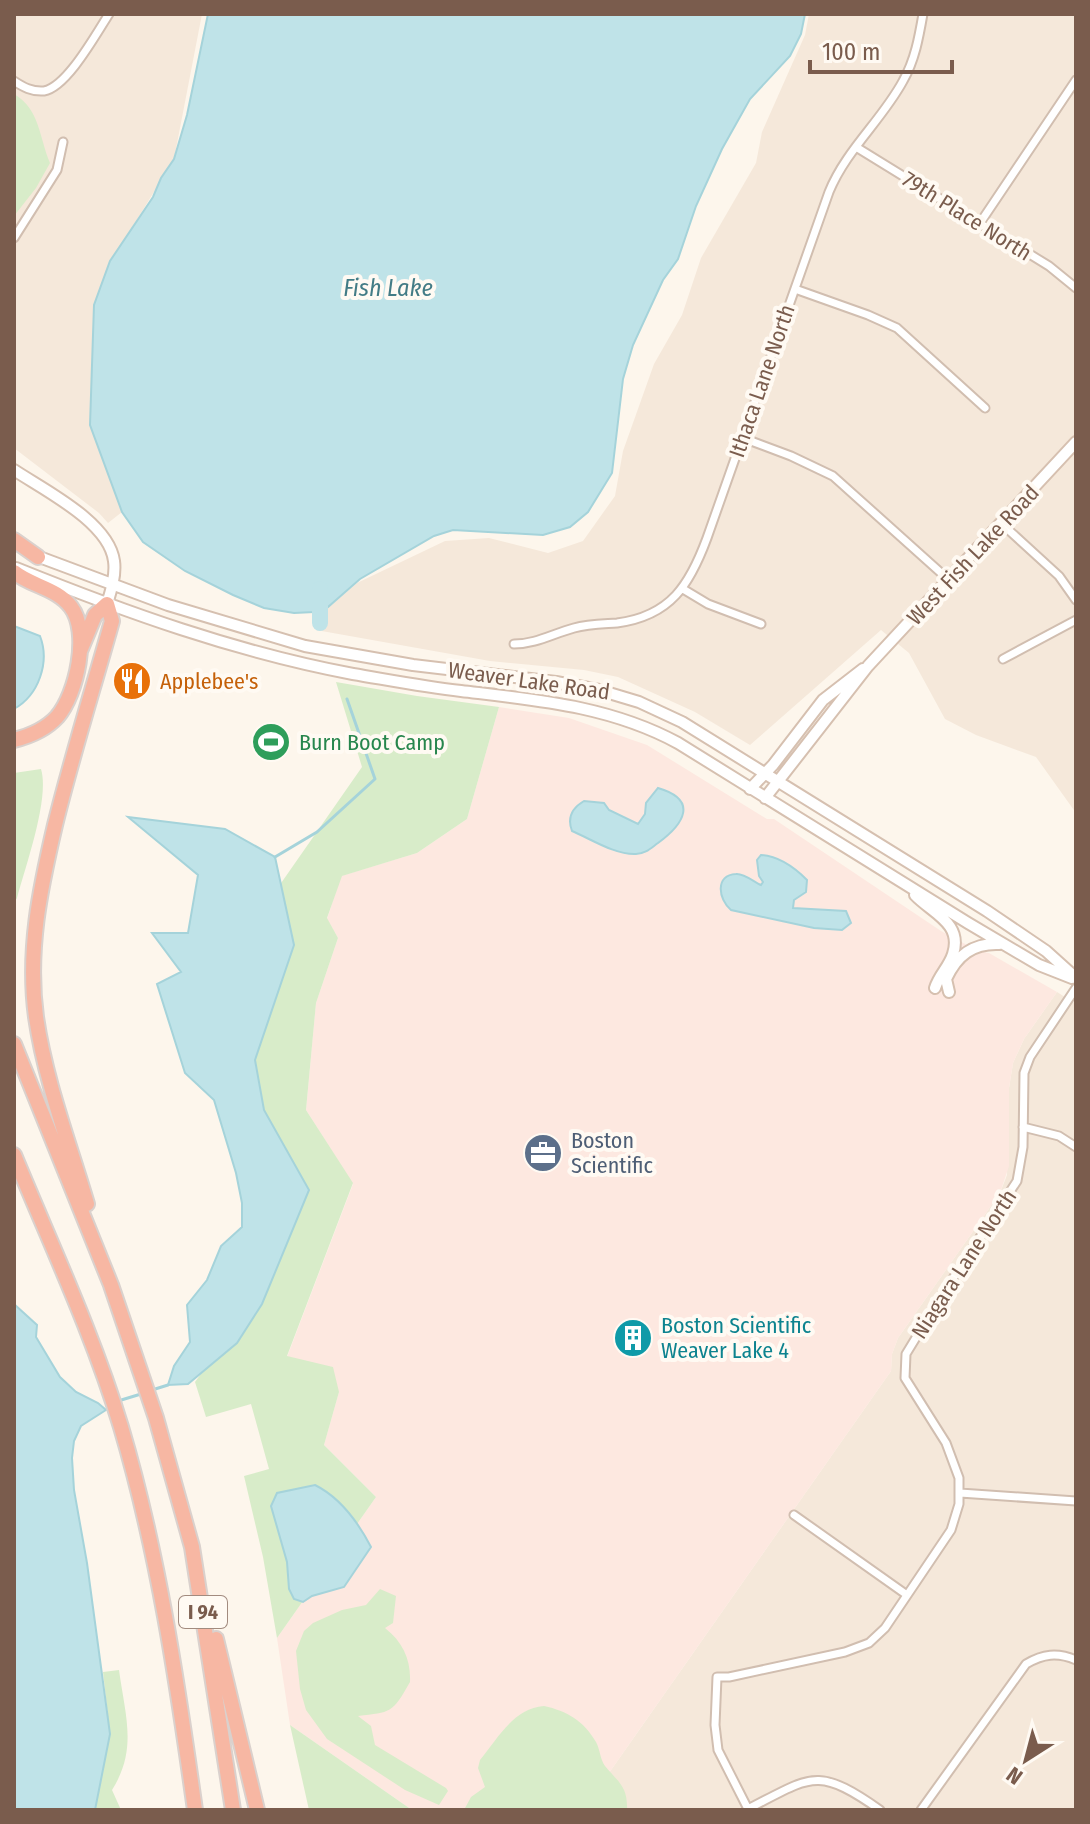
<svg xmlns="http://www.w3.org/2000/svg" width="1090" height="1824" font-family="'Fira Sans Condensed',sans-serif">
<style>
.residential{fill:#f5e8da}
.commercial{fill:#fde8e0}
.green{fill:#d8ecc9}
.water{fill:#bfe3e8;stroke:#a5d3da;stroke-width:2}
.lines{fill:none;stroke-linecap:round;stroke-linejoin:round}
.stream{stroke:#a5d3da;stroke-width:3}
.river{stroke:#bfe3e8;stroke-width:16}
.street-casing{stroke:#d1beb0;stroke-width:11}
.secondary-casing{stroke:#d6c0b0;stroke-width:14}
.highway-casing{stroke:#dad1cd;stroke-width:18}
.street{stroke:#fff;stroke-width:7}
.secondary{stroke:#fff;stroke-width:10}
.highway{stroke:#f7b7a3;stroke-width:14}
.labels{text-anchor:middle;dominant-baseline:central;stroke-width:8;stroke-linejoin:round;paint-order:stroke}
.shield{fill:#fffaf3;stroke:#a28b7f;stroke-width:2}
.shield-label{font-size:20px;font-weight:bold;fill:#7a5c4d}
.street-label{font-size:22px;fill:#7a5c4d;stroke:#fffaf3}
.food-label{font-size:22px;fill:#c56008;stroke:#fffaf3;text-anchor:start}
.leisure-label{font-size:22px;fill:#27864d;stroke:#fffaf3;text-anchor:start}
.service-label{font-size:22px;fill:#4e5e75;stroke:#fffaf3;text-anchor:start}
.culture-label{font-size:22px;fill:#0d838f;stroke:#fffaf3;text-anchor:start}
.water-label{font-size:24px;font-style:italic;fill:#437c86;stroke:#fffaf3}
</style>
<rect width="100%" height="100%" fill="#fdf6ec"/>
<path class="residential" d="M14 14H202L174 159 127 236 94 305 90 425 122 512 108 523 99 513 14 448Z
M809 14H1076V813L1036 757 976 735 945 719 909 653 881 630 750 745 695 712 618 677 584 670 490 661 316 630 327 609 357 583 445 541 489 538 548 553 583 541 615 496 623 451 654 364 682 315 701 258 756 163 762 132 805 35Z
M1057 992 1076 1004V1810H583L891 1371 892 1354 898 1338 1000 1193 1007 1175 1009 1088 1013 1063 1024 1039Z"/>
<path class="commercial" d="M499 707 569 718 647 745 767 819H774L941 931 978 951 989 953 1057 992 1024 1039 1013 1063 1009 1088V1166L1000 1193 898 1338 892 1354 891 1371 583 1810H412L290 1725 277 1638 376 1497 324 1445 339 1392 287 1357 353 1184 306 1110 316 1003 338 938 327 919 341 876 417 853 467 819Z"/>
<path class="green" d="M14 94C40 109 39 137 50 163L36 188 14 216Z
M336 682 417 696 499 707 467 819 417 853 342 876 327 918 338 938 316 1003 306 1110 353 1183 287 1356 333 1367 339 1392 324 1445 376 1497 277 1638 263 1557 244 1476 269 1469 251 1404 206 1417 195 1382 243 1316 263 909 362 767Z
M41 769C50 798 25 868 17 898L14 903V773Z
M380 1589 396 1596 393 1623 385 1628C403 1642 411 1660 410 1682 392 1714 391 1712 358 1716L371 1726 375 1745 446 1788 448 1791 439 1805 405 1790 327 1739 306 1710 300 1689 296 1651 304 1631 313 1623 342 1610 366 1605Z
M119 1670C125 1715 138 1749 112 1790L121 1810H95L110 1734 103 1672Z
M544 1706C567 1711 584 1721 596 1742 600 1749 600 1759 605 1766 618 1782 628 1786 627 1810H464L471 1797 485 1787 478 1768 480 1760C498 1738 514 1708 544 1706Z
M290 1725 412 1810H309Z"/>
<path class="water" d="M208 14H805L801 34 790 56 750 99 722 149 696 206 678 259 663 280 633 345 623 379 612 473 588 512 570 527 543 535 453 530 434 536 360 579 328 607 314 612 294 613 264 608 233 595 185 571 143 542 122 512 90 425 94 305 110 261 153 197 161 178 174 159 187 115Z
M14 626 40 636C50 662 39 695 14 709Z
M658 788C699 800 684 824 658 843 651 848 645 854 636 854 615 855 591 839 572 831 567 818 572 808 584 801L604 803 609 810 638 824 645 814 646 803Z
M128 817 225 829 275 857 294 945 255 1060 264 1110 309 1190 262 1304 237 1343 188 1384 168 1385 174 1366 190 1342 187 1305 207 1280 221 1246 242 1227V1203L236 1173 214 1100 185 1073 157 984 181 972 152 933H188L198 875Z
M761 855C778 856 795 868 807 880L806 892 794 900 793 908 846 911 851 923 842 930 814 928 731 910C718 899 715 875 736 874 744 873 754 882 761 885L763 882 759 876 757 860Z
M14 1304 37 1325 36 1337 60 1377 76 1392 98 1403 106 1410 81 1426 74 1441 72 1458 74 1490 87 1563 110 1734 95 1810H14Z
M315 1485C341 1498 358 1522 371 1547L344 1587 312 1596 303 1602 294 1599 289 1589 287 1562 271 1506 277 1493Z"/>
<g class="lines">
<path class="stream" d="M275 857 317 832 375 779 347 699
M152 1390 168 1385
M118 1401 141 1394"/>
<path class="river" d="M320 589V623"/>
<g class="street-casing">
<path id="street" d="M14 81C23 87 32 92 44 91 67 87 96 34 109 14
M856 147 1049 266 1076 288
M980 223 1076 80
M14 238 57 170 63 142
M795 289 868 315 897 328 985 408
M743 438 791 456 833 476 950 581
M1002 524 1059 576 1076 600
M683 589 708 604 761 624
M514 644C536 644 552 634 574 628 588 624 603 624 617 623 671 616 690 584 707 538L829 192C846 150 882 120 903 81 915 60 919 37 923 14
M1003 659 1076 620
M1023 1127 1059 1136 1076 1147
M960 1493 1076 1501
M794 1515 907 1595
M748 1809 718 1750 715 1725 717 1677H729L845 1652 869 1643 885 1628 951 1530 959 1504V1478L946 1443 905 1378 906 1354 942 1295 1017 1181 1023 1147 1024 1073 1030 1057 1076 988
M746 1810C811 1777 816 1765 880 1810
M921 1810 1026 1664C1043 1654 1057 1652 1076 1660"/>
</g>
<g class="secondary-casing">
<path id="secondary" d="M14 470C44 490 109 522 114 561 116 575 111 591 107 604
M34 555 168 605 305 646 413 665 556 682 599 690 639 702 682 722 987 911 1046 951 1076 978
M16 568C125 612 236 652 353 674 389 680 425 687 461 691 537 700 610 706 678 743L968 923 1039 965 1072 978
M750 789 773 765 823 700 863 669
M765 798 868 666 1076 442
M915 895C932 913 963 923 953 954 949 967 939 975 935 988
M949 992 946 979C957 955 973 943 999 944"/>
</g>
<g class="highway-casing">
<path id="highway" d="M14 540 38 557
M14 572C31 586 57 588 71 607 90 632 77 694 57 717 46 729 30 736 14 740
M80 651 95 615 107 604 112 621C93 689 72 756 55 825 40 889 27 951 36 1017 45 1080 69 1143 87 1204
M14 1044 111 1285 156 1418 192 1547 233 1810
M14 1155C51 1245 93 1334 121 1427 158 1552 177 1681 195 1810
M216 1639 257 1810"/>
</g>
<use href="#street" class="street"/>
<use href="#secondary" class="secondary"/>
<use href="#highway" class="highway"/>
</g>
<defs>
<g id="restaurant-disc" transform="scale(2)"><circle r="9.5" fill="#e8710a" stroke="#fffaf3"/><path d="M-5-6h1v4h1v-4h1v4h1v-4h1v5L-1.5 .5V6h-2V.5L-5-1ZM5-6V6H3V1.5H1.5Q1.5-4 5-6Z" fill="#fff"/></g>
<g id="stadium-disc" transform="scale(2)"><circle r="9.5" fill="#2e9e5b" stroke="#fffaf3"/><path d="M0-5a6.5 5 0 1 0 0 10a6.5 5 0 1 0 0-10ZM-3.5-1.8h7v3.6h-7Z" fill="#fff"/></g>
<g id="office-disc" transform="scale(2)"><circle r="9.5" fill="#5c6f8a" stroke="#fffaf3"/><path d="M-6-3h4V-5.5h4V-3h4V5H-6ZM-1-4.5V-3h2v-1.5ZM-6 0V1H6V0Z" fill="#fff"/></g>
<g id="building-disc" transform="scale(2)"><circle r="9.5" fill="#0f9aa8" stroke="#fffaf3"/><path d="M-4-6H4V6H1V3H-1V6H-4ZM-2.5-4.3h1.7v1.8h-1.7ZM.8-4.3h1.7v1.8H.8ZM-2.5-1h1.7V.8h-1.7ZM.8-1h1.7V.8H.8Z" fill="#fff"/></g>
</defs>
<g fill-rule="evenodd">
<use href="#restaurant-disc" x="132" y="681"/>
<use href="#stadium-disc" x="271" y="742"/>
<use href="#office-disc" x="543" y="1153"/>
<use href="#building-disc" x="633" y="1338"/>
</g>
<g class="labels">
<rect class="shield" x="179" y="1596" width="48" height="32" rx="6"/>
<g class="shield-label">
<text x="203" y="1612">I 94</text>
</g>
<g class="street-label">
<text transform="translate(967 216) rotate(32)">79th Place North</text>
<text transform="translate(762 381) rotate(-71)">Ithaca Lane North</text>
<text transform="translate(973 555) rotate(-47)">West Fish Lake Road</text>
<text transform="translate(529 681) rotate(8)">Weaver Lake Road</text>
<text transform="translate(964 1264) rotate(-57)">Niagara Lane North</text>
</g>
<g class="food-label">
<text x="160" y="681">Applebee's</text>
</g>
<g class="leisure-label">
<text x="299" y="742">Burn Boot Camp</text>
</g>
<g class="service-label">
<text x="571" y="1140">Boston<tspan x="571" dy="25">Scientific</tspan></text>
</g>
<g class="culture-label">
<text x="661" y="1325">Boston Scientific<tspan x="661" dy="25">Weaver Lake 4</tspan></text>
</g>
<g class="water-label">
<text x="388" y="288">Fish Lake</text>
</g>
</g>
<rect width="1090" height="1824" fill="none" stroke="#7a5c4d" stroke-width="32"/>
<g transform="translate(1026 1760) rotate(216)" stroke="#fffaf3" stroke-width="6" paint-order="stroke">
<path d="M0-6L14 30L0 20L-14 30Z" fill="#7a5c4d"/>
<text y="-12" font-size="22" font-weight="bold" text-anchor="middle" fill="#7a5c4d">N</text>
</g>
<path d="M810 60v12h142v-12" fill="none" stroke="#7a5c4d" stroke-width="4"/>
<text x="822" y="60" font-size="24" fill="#7a5c4d" stroke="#fffaf3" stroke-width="6" paint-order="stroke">100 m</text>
</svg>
